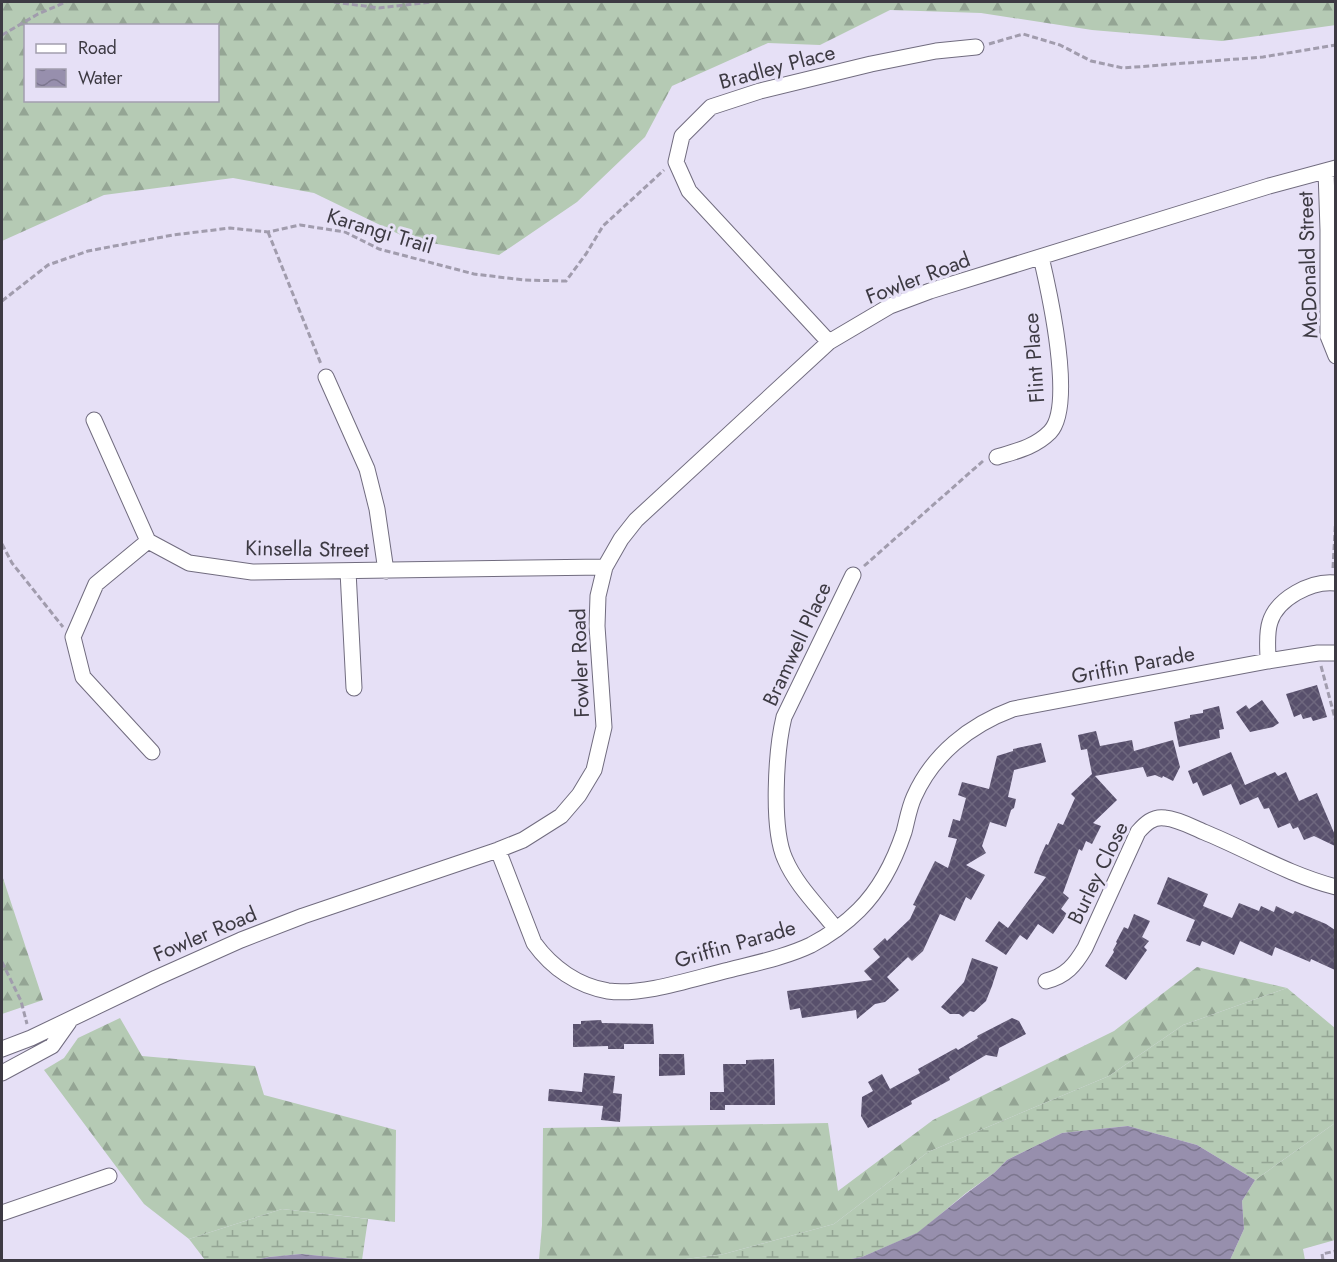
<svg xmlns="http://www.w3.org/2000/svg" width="1337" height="1262" font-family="Jost,sans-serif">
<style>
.forest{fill:url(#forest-firs);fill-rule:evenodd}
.wetland{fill:url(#wetland-marsh)}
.water{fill:url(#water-waves)}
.building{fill:url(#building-cross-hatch)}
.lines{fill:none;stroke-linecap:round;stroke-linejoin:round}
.minor-casing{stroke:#716c7f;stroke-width:17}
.path{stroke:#a19cad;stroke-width:3;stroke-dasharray:6 3;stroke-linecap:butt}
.minor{stroke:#fff;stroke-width:15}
.labels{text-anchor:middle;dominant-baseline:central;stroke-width:6;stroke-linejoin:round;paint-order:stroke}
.street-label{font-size:21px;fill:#3d3a43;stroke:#e6e0f6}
</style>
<defs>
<pattern id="forest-firs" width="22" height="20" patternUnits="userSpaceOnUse" patternTransform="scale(1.5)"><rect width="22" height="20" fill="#b5cab4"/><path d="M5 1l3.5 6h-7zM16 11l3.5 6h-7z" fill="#94a594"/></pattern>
<pattern id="wetland-marsh" width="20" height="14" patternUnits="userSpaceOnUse" patternTransform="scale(1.5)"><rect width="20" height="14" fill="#b5cab4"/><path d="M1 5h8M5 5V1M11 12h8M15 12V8" fill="none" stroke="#94a594"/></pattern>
<pattern id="water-waves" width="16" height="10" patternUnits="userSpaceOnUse" patternTransform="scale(1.5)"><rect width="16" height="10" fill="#978fad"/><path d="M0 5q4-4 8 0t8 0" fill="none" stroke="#7c768e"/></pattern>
<pattern id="building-cross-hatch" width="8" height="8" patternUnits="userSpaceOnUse" patternTransform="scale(1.5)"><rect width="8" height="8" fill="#58506c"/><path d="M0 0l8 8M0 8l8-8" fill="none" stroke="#6e677e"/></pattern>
</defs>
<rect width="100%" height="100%" fill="#e6e0f6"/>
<path class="forest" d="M2 2H1335L1336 25 1222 41 1092 30 981 13 890 10 820 45 768 43 672 86 645 137 577 202 499 255 409 239 314 193 233 178 104 195 2 241ZM26 26H218V100H26Z
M2 875 43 1000 2 1014Z
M1197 967 1287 988 1183 1025 1109 1076 928 1152 834 1224 724 1254 678 1260H539L542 1225 543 1128 828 1123 838 1191 933 1120 1114 1031Z
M120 1018 142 1056 255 1066 264 1095 396 1130 395 1222 282 1209 189 1239 144 1204 44 1070 64 1058 78 1038Z
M1335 1123V1240L1303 1249 1305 1260H1230L1244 1229 1242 1201 1255 1180Z"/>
<path class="wetland" d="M1287 988 1335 1028V1123L1255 1180 1197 1145 1128 1126 1062 1133 1007 1160 994 1173 966 1193 918 1233 862 1257 846 1260H678L724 1254 834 1224 928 1152 1109 1076 1183 1025Z
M282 1209 368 1219 362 1260 301 1254 269 1257 255 1260H205L189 1239Z"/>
<path class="water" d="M1128 1126 1197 1145 1255 1180 1242 1201 1244 1229 1230 1260H846L862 1257 917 1233 967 1193 994 1173 1007 1160 1062 1133Z
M301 1254 363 1260H255L269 1257Z"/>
<path class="building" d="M1317 685 1327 717 1313 721 1311 717 1303 719 1301 714 1294 717 1286 694Z
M1262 700 1279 723 1273 727 1250 732 1236 712 1246 705 1249 709Z
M1219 706 1224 729 1219 730 1220 738 1179 747 1174 722 1190 718V715L1203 713V710Z
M1096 731 1100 746 1132 740 1134 751 1173 740 1180 767 1173 781 1163 776 1162 778 1155 775 1147 777 1143 767 1095 776 1117 800 1093 823 1101 826 1092 844 1086 841 1082 851 1079 849 1063 893 1069 898 1061 909 1067 914 1053 934 1038 924 1027 940 1020 935 1006 955 985 941 999 921 1008 928 1046 877 1034 873 1040 857 1046 844 1048 845 1058 823 1063 825 1075 798 1071 794 1092 774 1087 749 1081 750 1078 735Z
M1041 743 1046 762 1014 770 1008 797 1016 799 1014 808 1011 810 1006 827 990 822 982 846 986 853 966 865 985 875 971 900 966 897 955 921 940 914 923 951 912 961 908 957 887 977 899 990 885 1002 875 1004 857 1019 856 1010 802 1018 800 1008 790 1010 787 991 872 980 864 971 880 957 873 949 885 938 887 941 910 919 916 906 913 905 935 861 948 868 957 839 948 837 953 819 960 821 966 798 958 795 962 782 989 789 997 756 1013 751V749Z
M1231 752 1245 785 1275 772 1278 776 1286 772 1299 801 1317 793 1335 835V846L1314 836 1304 840 1298 827 1293 829 1290 823 1278 828 1269 808 1264 809 1258 797 1240 805 1231 784 1203 796 1197 782 1193 784 1188 771Z
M1168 877 1208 894 1203 906 1232 918 1239 903 1259 911 1261 906 1274 912 1276 906 1293 914 1295 911 1326 924 1335 930V970L1311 959 1310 962 1275 947 1272 956 1240 941 1234 955 1202 941 1200 946 1186 941 1195 920 1157 904Z
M1134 914 1150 921 1142 937 1149 941 1144 947 1147 950 1126 980 1105 966 1114 952 1113 950 1117 943 1116 942 1124 927 1128 929Z
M972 958 998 967 992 986 986 1001 974 1012 970 1011 963 1017 959 1014H950L941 1007 964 982Z
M1012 1018 1019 1021 1026 1034 999 1048 997 1057 986 1055 949 1077 950 1080 911 1101 912 1104 868 1128 861 1116 862 1097 873 1091 868 1082 882 1074 890 1089 920 1073 918 1069 956 1048 958 1050 978 1038 977 1036Z
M601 1020 602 1023 653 1024 654 1044H624V1049H608V1046L573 1047V1024H581V1021Z
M659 1054H684L685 1075 659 1076Z
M774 1059 775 1105H725V1110H710V1092H724L723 1064H746V1060Z
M584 1073 615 1076 613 1093 622 1094 620 1122 601 1120 603 1106 548 1101 549 1089 582 1092Z"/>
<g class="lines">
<g class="minor-casing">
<path id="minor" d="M1326 171 1328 230V336L1336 356
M829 342 689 191 676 162 682 136 711 107 760 91 871 64 936 51 976 47
M326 377 367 469 377 509 386 571
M94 420 148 541 189 563 252 572 605 567
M997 457C1017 451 1035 447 1050 432 1075 406 1049 291 1041 257
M148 541 96 584 73 637 83 677 152 752
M348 571 354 688
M1268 661C1268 648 1266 634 1270 622 1277 599 1311 580 1336 583
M498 850 534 943C552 968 578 986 608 991 643 996 695 978 729 970 756 963 786 957 811 945 828 936 846 923 859 910 881 888 894 862 904 832 907 821 909 808 914 797 933 754 970 725 1013 709L1268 661 1318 653H1336
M836 929C819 907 796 885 785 859 771 828 776 750 784 717L853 575
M1046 981C1066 976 1075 965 1085 948L1138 832C1145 824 1153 816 1165 818 1178 819 1192 827 1204 832 1248 850 1289 875 1336 887
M2 1049 31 1038 156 978 241 940 303 916 498 850 523 840 561 816 579 795 594 770 604 727 597 626 598 596 605 567 621 539 636 520 829 342 890 306 930 291 1269 186 1336 168
M2 1073 52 1046 69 1022
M2 1213 109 1176"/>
</g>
<path class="path" d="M334 2 379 8 431 2
M2 35 38 14 66 2
M989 44 1023 34 1060 45 1091 61 1123 68 1263 57 1336 45
M268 232 321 364
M2 301 48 265 88 251 173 235 230 228 268 232 300 225 345 232 379 249 474 274 524 280 566 281 586 254 603 226 664 170
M2 544 12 563 63 627
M864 566 983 461
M1333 568 1336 513
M1321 666 1336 722
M2 962 21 1001 27 1024
M1323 1260 1322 1254 1336 1251"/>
<use href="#minor" class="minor"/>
</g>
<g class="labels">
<g class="street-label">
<text transform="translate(777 67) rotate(-15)">Bradley Place</text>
<text transform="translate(380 231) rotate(17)">Karangi Trail</text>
<text transform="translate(1308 265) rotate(-92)">McDonald Street</text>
<text transform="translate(918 278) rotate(-21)">Fowler Road</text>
<text transform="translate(1034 358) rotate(-94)">Flint Place</text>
<text transform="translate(307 549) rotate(1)">Kinsella Street</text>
<text transform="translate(797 644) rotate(-65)">Bramwell Place</text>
<text transform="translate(580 663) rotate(-92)">Fowler Road</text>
<text transform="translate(1133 665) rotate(-11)">Griffin Parade</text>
<text transform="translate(1098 873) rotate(-64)">Burley Close</text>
<text transform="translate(205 934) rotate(-23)">Fowler Road</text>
<text transform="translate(735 944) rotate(-16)">Griffin Parade</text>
</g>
</g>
<rect width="1337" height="1262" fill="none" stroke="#3d3a43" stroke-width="6"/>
<rect x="24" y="24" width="195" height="78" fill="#e6e0f6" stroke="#a29eae" stroke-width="1.5"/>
<rect x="36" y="44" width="30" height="9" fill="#ffffff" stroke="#a29eae" stroke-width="1.5"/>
<text x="78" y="54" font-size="18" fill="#3d3a43">Road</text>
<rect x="36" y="69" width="30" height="18" fill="url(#water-waves)" stroke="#a29eae" stroke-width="1.5"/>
<text x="78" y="84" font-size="18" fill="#3d3a43">Water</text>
</svg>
